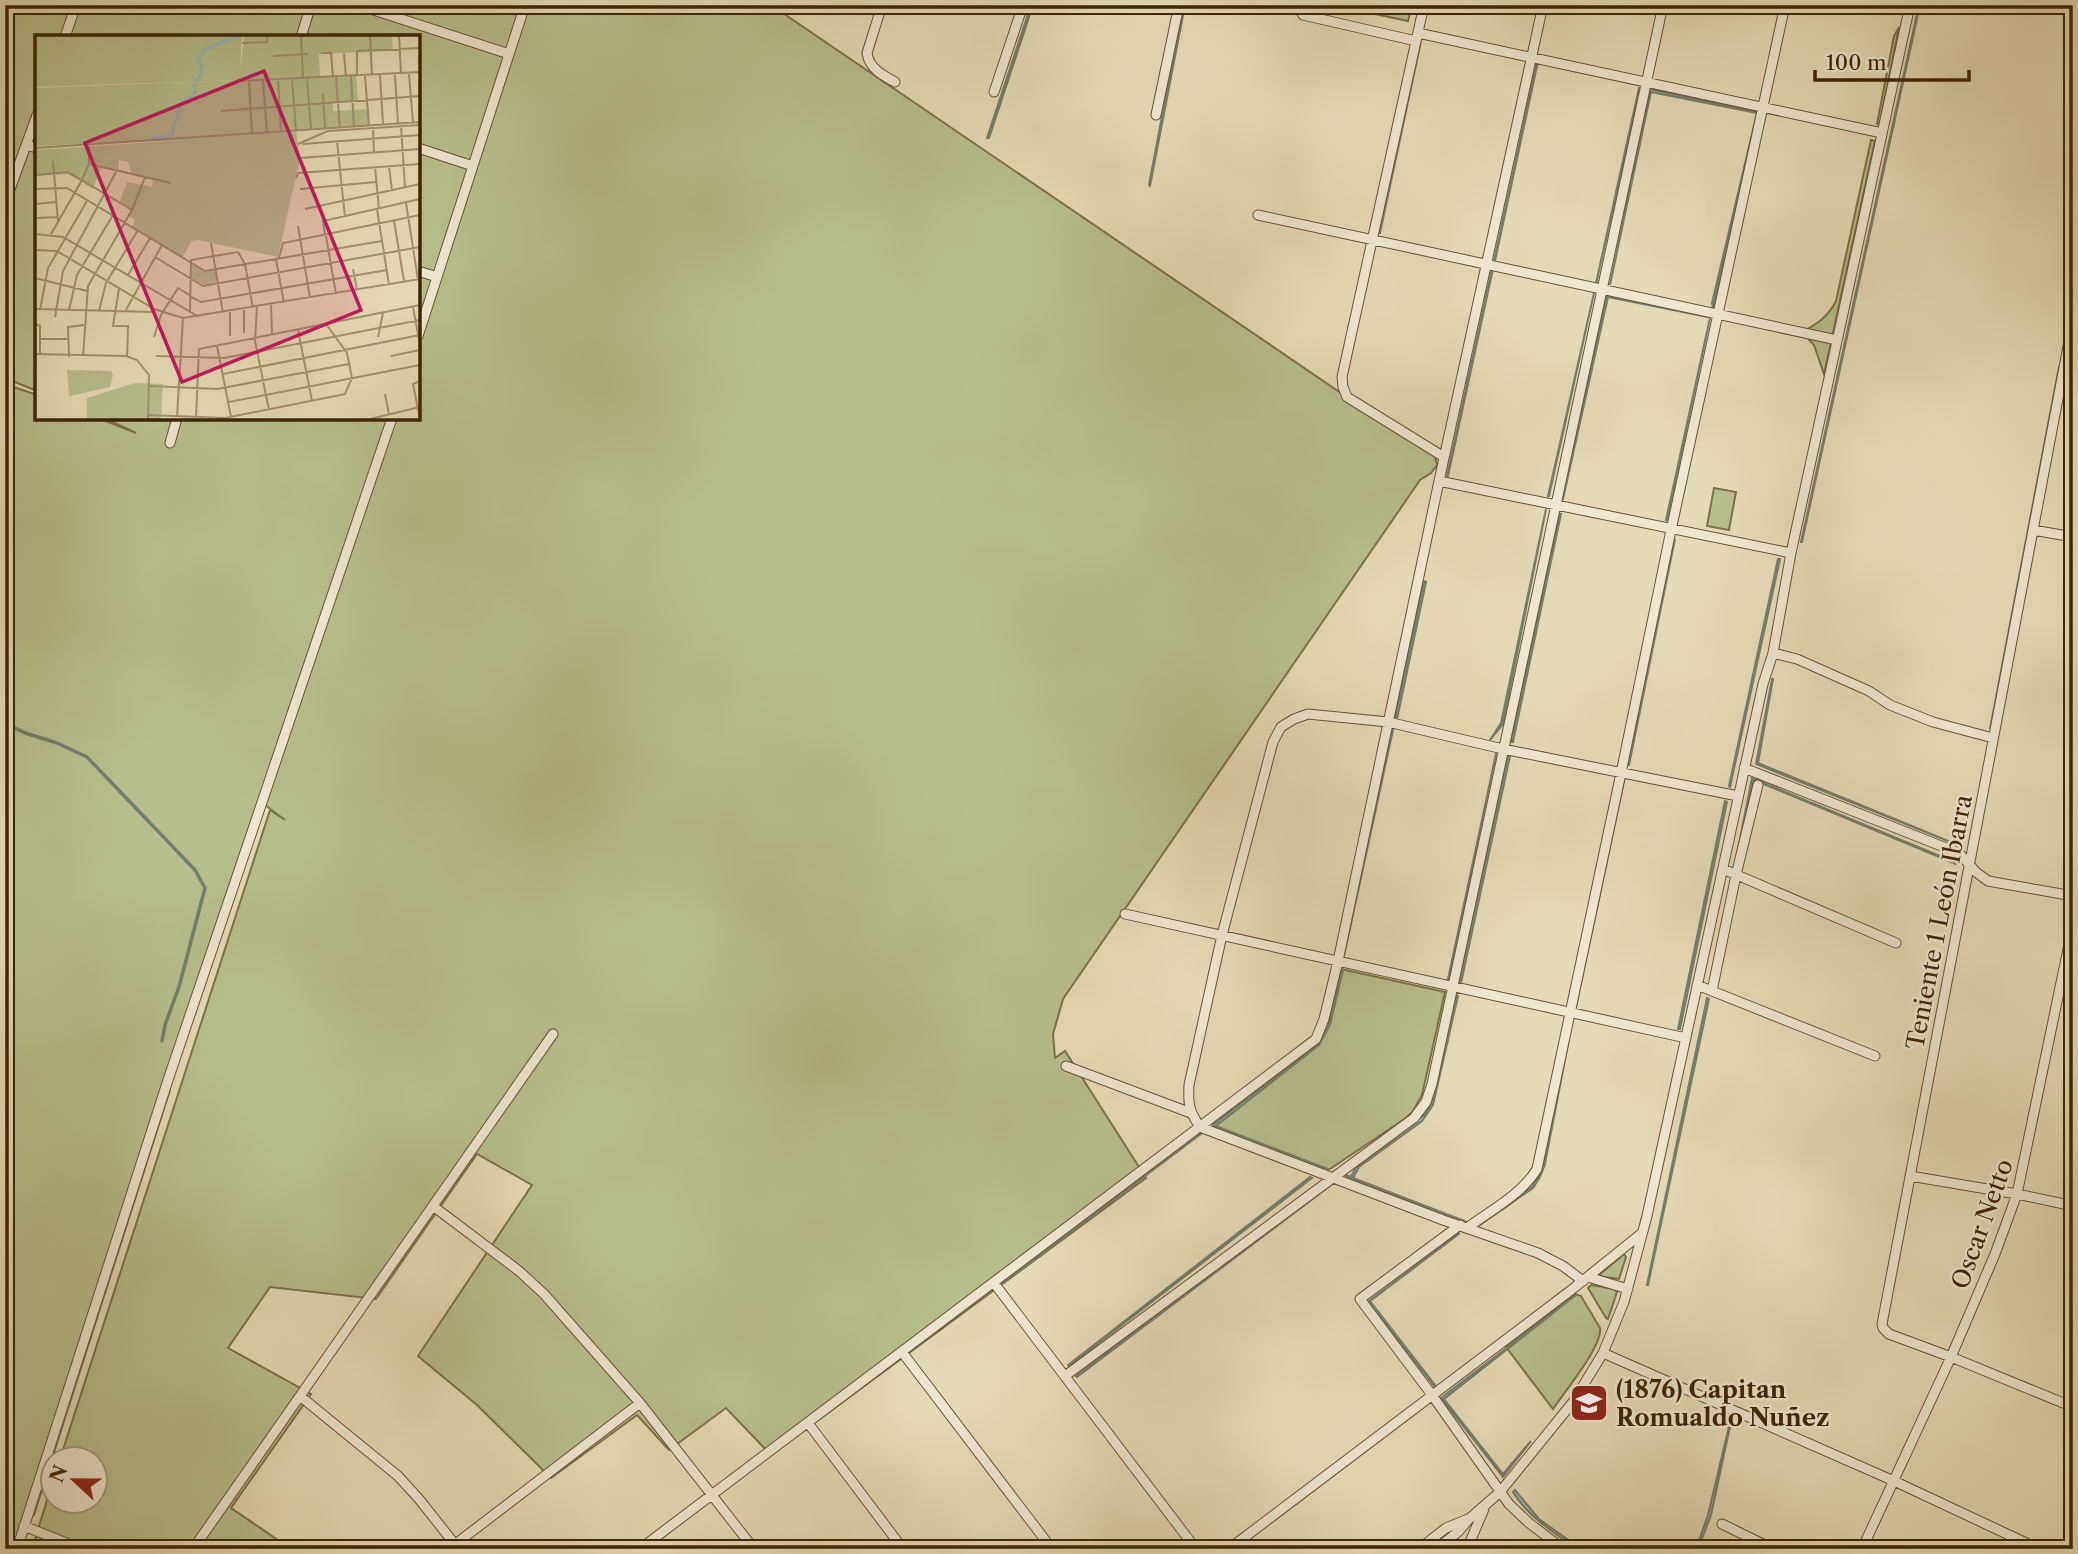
<svg xmlns="http://www.w3.org/2000/svg" width="2078" height="1554" font-family="'Libre Caslon Text',serif">
<style>
.green{fill:#b6bf8d;stroke:#7a7249;stroke-width:2}
.water{fill:#96baaf;stroke:#737e6b;stroke-width:2}
.lines{fill:none;stroke-linecap:round;stroke-linejoin:round}
.stream{stroke:#737e6b;stroke-width:3.5}
.minor-casing{stroke:#685231;stroke-width:11}
.minor{stroke:#eee7d0;stroke-width:9}
.labels{text-anchor:middle;dominant-baseline:central;stroke-width:5;stroke-linejoin:round;paint-order:stroke}
.street-label{font-size:24px;fill:#3e2405;stroke:#eee7d0}
.poi-label{font-size:24px;font-weight:bold;fill:#3e2405;stroke:#eee7d0;text-anchor:start}
.inset-river{fill:none;stroke:#96baaf;stroke-width:3.5}
.inset-road{fill:none;stroke:#a2916f;stroke-width:2}
.view{fill:#c2185b;fill-opacity:0.15;stroke:#c2185b;stroke-width:3.5}
.inset-edge{fill:none;stroke:#3e2405;stroke-width:3.5}
</style>
<rect width="100%" height="100%" fill="#e5dab6"/>
<filter id="stains"><feTurbulence type="fractalNoise" baseFrequency=".00286" numOctaves="4"/><feColorMatrix values="0 0 0 0 .2 0 0 0 0 .09 0 0 0 0 .02 0 0 0 .5 -.17"/></filter>
<radialGradient id="worn" r=".72"><stop offset=".6" stop-color="#630" stop-opacity="0"/><stop offset="1" stop-color="#630" stop-opacity=".3"/></radialGradient>
<path class="green" d="M5 5H526L418 333V37H37V391L5 378V226L9 217 5 215Z
M528 5H771L1435 457 1437 465 1431 473 1420 480 1063 999 1053 1034 1055 1058 1065 1051 1146 1178 771 1455 726 1408 669 1450 637 1415 551 1478 477 1405 418 1356 532 1185 477 1154 376 1299 270 1287 228 1348 311 1394 231 1508 291 1549H32L52 1484V1502H94V1460L60 1459 270 810 285 820 265 805 392 418H418V339Z
M1343 5H1412L1408 21 1342 7Z
M1899 27 1880 123 1877 124 1894 36Z
M1871 140 1875 141 1824 374 1814 345 1802 332C1817 324 1828 317 1836 301Z
M5 384 37 395V418H98L136 433 104 418H390L165 1082 13 1549H5Z
M1714 488 1736 492 1729 530 1707 526Z
M1341 969 1445 992 1422 1095 1413 1111 1406 1118 1327 1171 1215 1128 1214 1124 1318 1044 1329 1024Z
M1624 1254 1626 1257 1619 1279 1598 1276Z
M1591 1285 1614 1289 1617 1292 1608 1319 1606 1318 1588 1288Z
M1575 1294 1581 1296 1600 1328C1603 1346 1564 1392 1553 1409L1506 1347Z"/>
<path class="water" d="M1031 5H1033L989 138H987Z
M1183 5H1185L1150 186 1149 185Z
M1919 5H1920L1802 542H1801Z
M1421 41 1380 233H1379Z
M1536 66H1537L1495 261H1494Z
M1639 88H1640L1596 284V283Z
M1650 89 1758 112 1713 308 1712 303 1757 113 1651 92 1610 285Z
M1492 269H1493L1448 476H1447Z
M1594 293 1549 496H1548Z
M1607 295 1708 317 1608 297 1563 499 1561 498Z
M1710 318 1667 520H1666Z
M2059 367H2060L1990 729Z
M1546 509 1503 724 1490 740 1501 723Z
M1559 514H1561L1513 742H1511Z
M1675 539 1629 765H1628Z
M1778 559H1780L1730 787 1729 786Z
M1424 581 1426 582 1397 719 1395 718Z
M1772 679H1773L1758 763 1963 847 1756 764Z
M1391 729 1393 730 1344 956Z
M1496 753 1449 979H1448L1496 754Z
M1508 755 1510 756 1461 983 1459 982Z
M1752 778 1957 863 1956 864 1754 780 1735 864Z
M1623 781H1624L1576 1007Z
M1725 801 1727 802 1680 1029H1678Z
M1342 970H1343L1330 1025 1319 1045 1216 1126 1328 1169 1327 1171 1213 1127V1125L1318 1044 1329 1025Z
M1456 995 1458 996 1433 1105 1422 1121 1359 1167 1353 1178 1467 1222 1345 1177 1346 1175 1351 1177 1356 1167 1425 1114 1431 1104Z
M1707 998 1709 999 1648 1285H1647Z
M1572 1023 1545 1164 1540 1177 1533 1188 1477 1227 1475 1226 1532 1187 1539 1176 1543 1164Z
M168 1089 170 1090 34 1515 32 1514Z
M1200 1133 1201 1134 1003 1283V1282Z
M1310 1177 1312 1178 1069 1366 1068 1365Z
M1329 1185 1330 1186 1077 1377 1076 1376Z
M1458 1233 1459 1234 1370 1301 1435 1385 1434 1386 1368 1302Z
M1576 1295 1444 1399 1503 1474 1531 1441 1503 1477 1441 1398Z
M1731 1418 1733 1420 1729 1431 1711 1515 1698 1549H1696L1708 1515Z
M1515 1490 1539 1519 1581 1549H1576C1553 1531 1529 1518 1513 1492Z"/>
<g class="lines">
<path class="stream" d="M5 723 25 733 57 743 87 757 195 870 205 888 179 987 165 1025 162 1041"/>
<g class="minor-casing">
<path id="minor" d="M358 5 509 54
M882 5 867 53C869 68 882 75 895 82
M1302 5 1301 11 1303 15 1416 41
M1424 5 1342 377 1343 387 1347 397 1444 457
M1418 33 1882 133
M65 37 76 5
M301 37 311 5
M994 92 1023 5
M1156 115 1179 5
M26 145 37 148
M418 148 473 166
M5 203 37 115
M1258 215 1837 340
M418 271 437 277
M2073 320 1882 1324 1883 1328 1889 1334 1951 1357 2073 1407
M418 336 525 5
M170 443 177 418
M1439 481 1791 553
M2033 530 2073 537
M1773 653 1797 659 1869 691 1890 705 1933 722 1993 738
M1744 768 1959 853 1976 872 1988 881 2073 896
M1723 869 1896 943
M1125 914 1686 1038
M1697 985 1875 1056
M1712 991 1736 875 1758 785
M1066 1066 1191 1113
M1910 1176 2017 1194 2073 1206
M433 1206 519 1271 544 1294 640 1403 754 1549
M1460 1225 1360 1299 1432 1395 1509 1504 1529 1523 1563 1549
M1467 1228C1491 1210 1521 1195 1537 1169L1621 773 1670 535 1785 5
M1588 1277 1628 1289
M1583 1281 1563 1266 1538 1253 1443 1220 1200 1127C1189 1111 1188 1104 1189 1085L1222 935 1273 742 1281 727 1294 719 1308 714 1388 722 1503 749 1738 796
M994 1283 1196 1549
M902 1352 1052 1549
M1603 1353 1894 1481 2039 1549
M1065 1376 1414 1118 1426 1102 1432 1084 1663 5
M300 1396 398 1476 419 1499 457 1547
M808 1423 903 1549
M1722 1524 1773 1549
M24 1526 81 1549
M17 1549 168 1080 392 418
M193 1549 553 1034
M449 1549 640 1403
M640 1549 1316 1039 1324 1019 1338 961 1439 481 1543 5
M1229 1549 1570 1291 1642 1233
M1419 1549 1446 1528 1468 1519
M1436 1549 1458 1532 1469 1519 1500 1492 1573 1402 1603 1353 1624 1302 1647 1216 1763 684 1773 653 1791 553 1910 5
M1467 1549 1484 1509
M1862 1549 1951 1357 1995 1254 2017 1194 2073 925"/>
</g>
<use href="#minor" class="minor"/>
</g>
<defs>
<g id="school-square" transform="scale(2.0125)"><rect x="-9" y="-9" width="18" height="18" rx="4" fill="#8f2418" stroke="#eee7d0"/><path d="M0-5L7-2L0 1L-7-2ZM-4 1L0 2.5L4 1V4Q0 6-4 4Z" fill="#fff"/></g>
</defs>
<g fill-rule="evenodd">
<use href="#school-square" x="1589" y="1403"/>
</g>
<g class="labels">
<g class="street-label">
<text transform="translate(1939 922) rotate(-79)">Teniente 1 León Ibarra</text>
<text transform="translate(1982 1224) rotate(-70)">Oscar Netto</text>
</g>
<g class="poi-label">
<text x="1616" y="1389">(1876) Capitan<tspan x="1616" dy="28">Romualdo Nuñez</tspan></text>
</g>
</g>
<g transform="translate(35 35)">
<rect width="385" height="385" fill="#e5dab6"/>
<path d="M0 1H207L205 36 209 1H357L358 16 284 19 285 41 321 39 323 66 298 68V76L334 74 335 91 261 96 265 123 243 222 163 205 157 206 147 223 97 192 100 185 93 180 95 175 84 168 92 147 117 152 118 145 97 139 93 127 84 125 83 136 66 133 58 154 33 139 0 141V115L148 105 1 111 0 53 204 45 0 52ZM156 228 170 236 180 235 182 248 170 250 156 243ZM32 335 76 336 78 340 75 352 34 361ZM100 348 128 349 126 384H52V363Z" fill="#b6bf8d"/>
<path class="inset-river" d="M158 46 164 44 167 32 162 26 170 14 204 1M117 103 136 101 146 69 161 57 159 49"/>
<path class="inset-road" d="M266 1 268 43M335 1 337 40M364 1 366 39M207 8 232 7V1M286 18H296L298 42M309 19 311 42M238 21 273 19M374 39 378 88M345 40 348 89M360 40 363 90M316 41 319 92M322 41V16L385 13M330 41 334 91M301 42 305 94M272 43 276 95M243 44 246 97M257 44 261 96M214 45 217 99M228 45 232 98M204 46 385 37M288 59 290 95M186 76 385 61M366 91 370 152M338 93 339 118M302 106 310 182M263 109 293 96 385 90M268 109 385 100M0 113 385 87M265 123 385 114M18 126 23 186M54 129 136 148M354 131 357 156M340 132 344 174M0 140 33 137 97 175M261 143 263 138 385 129M0 154 32 153 170 236 347 206M265 154 341 147M371 168 383 245M0 169 21 167M270 174 385 149M342 174 354 250M0 183 22 182M359 186 369 246M263 191 275 263M0 199 28 202 164 282M16 199 47 145 54 129V110M290 200 288 186 385 164M291 201 301 259M176 208 188 278M0 215 22 216M22 216 119 274 148 283 385 244M120 222 168 251 385 212M244 223 248 208 385 180M241 224 249 268M318 234 322 255M93 240 115 203M0 243 52 256M84 254 78 291H93L92 322M156 262 166 267 352 235M236 270 237 300M222 272 220 306 234 375M378 272 385 310M0 274 120 277M5 275 13 233 52 166M34 275 42 240 78 180M91 275 127 210M64 276 71 248 103 195M195 277V301M155 278 156 225 203 217 210 229 218 273M20 282 28 236 82 135M0 289 5 291V319M263 295 277 366M209 298V275M119 302 126 280 143 253 156 261M343 302 348 278M5 304H33M182 311 196 382M0 319 91 321 102 325 114 340 113 384M121 321 189 323 385 285M356 321 385 315M34 322 33 292 49 290M48 322 53 251 97 175 110 142M188 339 385 300M385 346 378 349 385 384M115 351 182 354 314 329M350 359 354 380M194 367 385 330M113 380 190 383 310 359 317 343 312 318 291 289M142 382 148 283M161 383 164 314 385 270M335 384 385 372"/>
<path class="view" d="M229 36 326 275 147 347 50 108Z"/>
<rect width="385" height="385" class="inset-edge"/>
</g>
<rect width="2078" height="1554" fill="none" stroke="#e5dab6" stroke-width="28"/>
<rect x="7" y="7" width="2064" height="1540" fill="none" stroke="#3e2405" stroke-width="3.5"/>
<rect x="14" y="14" width="2050" height="1526" fill="none" stroke="#3e2405" stroke-width="2"/>
<g transform="translate(74 1480) rotate(292)"><circle r="33" fill="#eee7d0" stroke="#a8997f" stroke-width="2"/>
<path d="M0-5L12 26L0 18L-12 26Z" fill="#8f2418"/>
<text y="-10" font-size="19" font-weight="bold" text-anchor="middle" fill="#3e2405">N</text>
</g>
<path d="M1815 70v10h154v-10" fill="none" stroke="#3e2405" stroke-width="3.5"/>
<text x="1826" y="70" font-size="21" fill="#3e2405" stroke="#eee7d0" stroke-width="5" paint-order="stroke">100 m</text>
<rect width="100%" height="100%" filter="url(#stains)"/>
<rect width="100%" height="100%" fill="url(#worn)"/>
</svg>
